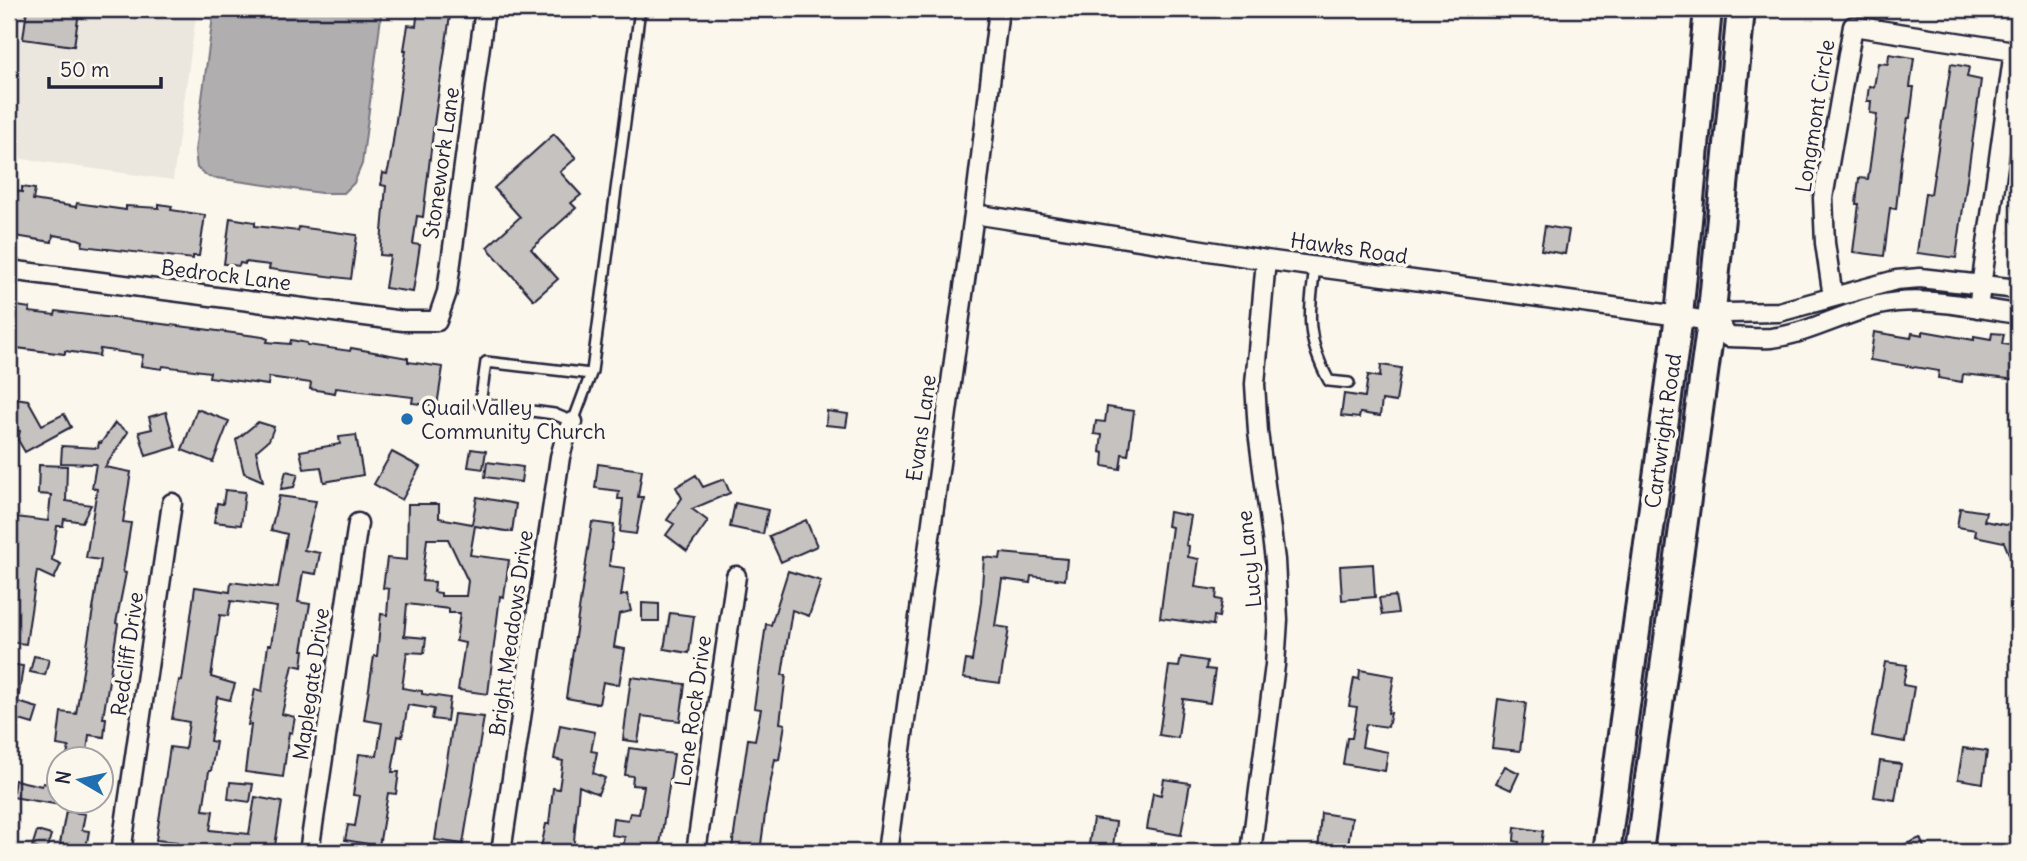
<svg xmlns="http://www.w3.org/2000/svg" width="2027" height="861" font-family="Delius,sans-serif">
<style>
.built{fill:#ebe7df}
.water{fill:#b1aeb0;stroke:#787681;stroke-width:2}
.building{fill:#c6c2c0;stroke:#22223b;stroke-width:2;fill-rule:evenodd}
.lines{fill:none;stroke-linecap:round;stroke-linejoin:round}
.service-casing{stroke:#22223b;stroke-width:14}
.minor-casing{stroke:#22223b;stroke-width:23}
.primary-casing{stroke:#22223b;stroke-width:32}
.service{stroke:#fbf7ec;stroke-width:9}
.minor{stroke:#fbf7ec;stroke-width:18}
.primary{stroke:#fbf7ec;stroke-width:26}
.poi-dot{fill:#1f6fb2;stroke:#fbf7ec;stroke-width:2.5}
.labels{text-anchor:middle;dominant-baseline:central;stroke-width:7;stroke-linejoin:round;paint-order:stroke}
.street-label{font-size:21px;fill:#22223b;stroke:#fbf7ec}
.poi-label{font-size:21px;fill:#22223b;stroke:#fbf7ec;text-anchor:start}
</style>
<rect width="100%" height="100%" fill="#fbf7ec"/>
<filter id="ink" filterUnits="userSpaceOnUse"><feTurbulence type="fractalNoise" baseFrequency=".0143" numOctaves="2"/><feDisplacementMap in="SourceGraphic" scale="14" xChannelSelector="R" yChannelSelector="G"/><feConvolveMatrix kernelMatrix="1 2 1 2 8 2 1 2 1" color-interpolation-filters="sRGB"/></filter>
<g filter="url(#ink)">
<path class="built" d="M9 9H197L173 180 9 157Z"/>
<path class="water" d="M214 9H382L362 164 354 183 344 193H321L209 177 197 168 195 151Z"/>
<path class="building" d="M27 9 79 12 74 46 23 39Z
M418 9H451L434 124 423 217 417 216 413 244 420 245 413 292 385 288 390 256 380 255 386 186 381 185 383 173 387 174 390 162 406 50H404L408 25 416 26Z
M1889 54 1914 58 1910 87H1914L1910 118H1908L1902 154 1896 209 1890 208 1884 256 1853 252 1859 204H1856L1859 178 1868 179 1877 114 1870 113 1871 101H1867L1869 86 1874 87 1878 63 1888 64Z
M1951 64 1969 67 1967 77 1981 80 1956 258 1917 253 1925 193 1931 194Z
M554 134 576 158 560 172 581 195 571 203 576 208 531 249 558 279 534 300 487 247 520 217 494 188Z
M22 187 35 189 33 200 76 207 77 203 126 210V206L159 208V204L172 206 171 210 205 215 199 256H193V259L82 246 83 241 78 239 53 235 52 242 9 235 10 190 22 192Z
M230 218 255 222V226L298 231 299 227 357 235 351 279 269 269 270 265 245 262V264L240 263 239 266 224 264Z
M1545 226 1569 230 1565 254 1541 250Z
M11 305 30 308 29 312 55 315 56 311 195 328 263 337 268 339 267 342 290 344 291 340 307 343V345L350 351 351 348 408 358V362L443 367 437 406 412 403 413 397 336 388 335 393 310 389 311 383 269 377 268 385 209 377 210 372 163 366 162 369 141 366 143 355 100 349 99 356 65 351V354L9 347Z
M1923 331 1974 340V336L1991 339 1992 333 2004 334 2002 344 2018 346V380L1963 374 1962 382 1938 378 1939 371 1870 360 1874 332 1911 338 1912 333 1923 335Z
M1381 365 1401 368 1396 402 1382 400 1380 416 1360 413 1359 418 1341 416 1344 394 1365 397 1368 375 1380 377Z
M9 397 28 400 42 425 64 414 71 427 25 452 18 440 20 431 9 429Z
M1107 407 1134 411 1128 455 1122 454 1120 469 1103 466 1104 453 1100 452 1102 435 1094 434 1096 421 1105 422Z
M197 409 229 421 213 462 182 450Z
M827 411 848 414 846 427 826 425Z
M166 412 176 447 146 456 139 432 152 429 149 417Z
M258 422 274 427 269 440 256 451 263 481 244 473 236 440Z
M115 423 128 432 105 467 131 472 123 522 131 523 123 572 126 573 116 623 118 624 103 718H106L104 737 89 735 86 760H66L69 747 57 745 61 712 76 714 101 560 86 558 97 489 92 488 96 464 61 463 62 446 98 448 99 442 101 443Z
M356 435 363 475 324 482 321 467 304 469 300 451 340 444 339 437Z
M471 449 486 451 483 469 468 467Z
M392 452 420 467 402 500 374 484Z
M487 462 523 467 521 482 485 477Z
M598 464 642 470 638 497H643L636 534 620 532 623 499H618L619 491 595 488Z
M39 465 67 466 66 501 91 505 82 522 64 519 63 526H57L52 560 61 564 54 579 37 571 26 644 9 642V575L16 517 48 521 51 495 38 494Z
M286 471 298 474 294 487 281 489Z
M696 475 703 487 724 479 730 493 692 509 708 521 687 551 666 535 674 524 667 520 682 498 676 487Z
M225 490 245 492 241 525 214 522 217 503 223 504Z
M279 496 316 501 304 550 320 553 316 574 303 572 298 602 310 604 302 650H304L302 667 293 665 282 714 295 717 292 733 289 732 283 777 245 772 251 725H248L255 689 262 691 268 645H271L277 607 231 601 228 616 220 615 211 677 235 684 230 700 217 697 210 741 216 742 211 771H209L203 810 213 811 210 830 249 834 255 797 282 802 274 852 201 846 200 852H176L177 842 156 840 170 747 185 749 189 722 172 719 179 680 182 681 195 587 230 592 231 582 278 588 287 534 271 530Z
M477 497 516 504 512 532 475 526 470 555 509 560 504 597 500 596 488 694 458 690 465 643 456 641 460 613H449V609L407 604 404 636 426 638 424 653 407 652 402 688 422 691V694L450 698 447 721 432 719 434 709 408 705 402 737 398 736 392 772H399L396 794 388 793 379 846 345 840 348 825 355 826 360 796 353 795 359 754 377 756 382 723 364 720 374 656H377L381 614 387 615 389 589 383 588 387 558 407 560 408 504H439V518L472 524ZM427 539H448L468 581 466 596H441V593L434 592 435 582 422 581Z
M735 503 768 510 763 534 730 527Z
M1960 508 1986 512 1984 521 2006 525 2018 521V576L2004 542 1975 536 1976 530 1957 527Z
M1169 512 1191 516 1186 545 1189 546 1188 557 1199 559 1195 587 1217 590 1216 599 1222 600 1219 617 1214 616 1213 625 1160 618 1172 527 1167 526Z
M806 520 817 546 781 562 769 536Z
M592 522 614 525 609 566 625 568 621 596 627 594 631 611 619 614 614 647 625 649 619 685 603 682 599 704 566 698Z
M1001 553 1067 559 1065 580 1031 576 1030 583 1002 579 995 626 1009 628 1000 683 963 678 966 660 972 661 981 602 984 557 1000 559Z
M1373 564 1375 597 1342 600 1340 566Z
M788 571 821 581 809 616 792 610 782 675H786L780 723 785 724 779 760 775 759 766 807 760 852 732 848 748 739 755 740 761 709 754 708 766 624 771 625Z
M1395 596 1398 613 1382 615 1379 598Z
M642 603 659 604V621H642Z
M670 613 694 616 689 653 664 649Z
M34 656 49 659 45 675 30 672Z
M1181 657 1207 661 1206 669 1215 670 1210 703 1183 699 1178 738 1159 735 1169 666 1179 667Z
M1885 662 1907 665 1903 685 1914 687 1905 742 1872 736Z
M9 664 23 666 18 702 38 708 33 724 9 717Z
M1360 670 1394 676 1388 713H1391L1388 727 1366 724 1362 747 1388 752 1385 771 1343 764 1347 738H1352L1357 707 1349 706 1354 678 1359 679Z
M631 677 685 684 680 721 642 716 638 742 623 740Z
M1498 699 1526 703 1520 751 1492 748Z
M454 714 484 717 463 844 435 840Z
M560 725 595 732 591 751 597 752 593 773 605 778 598 794 579 786 573 852H540L546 824H549L553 788 559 789 563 761 554 759Z
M629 748 674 754 659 852H622L625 837 611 835 613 818 628 820 630 813 639 814 644 786 632 785 633 776 625 775Z
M1963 748 1987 751 1983 783 1958 779Z
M1880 761 1901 764 1895 800 1874 797Z
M1505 766 1519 773 1511 790 1496 783Z
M1164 779 1190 783 1181 835 1147 829 1153 793 1161 795Z
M15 780 42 786 43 783 59 786 55 804 12 797Z
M230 782 253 784 250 802 228 799Z
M66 811 85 814 82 830 89 831 86 848 60 844Z
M1321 813 1352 818 1347 852H1318Z
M1093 819 1116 822 1113 847 1089 844Z
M1515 827 1543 831 1540 852H1517L1519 842 1514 841Z
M37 831 51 835 46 851 32 847Z
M1920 838 1926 852H1887Z"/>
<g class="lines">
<g class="service-casing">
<path id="service" d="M1315 267C1309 315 1305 337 1329 381L1349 383
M591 374 486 362 480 404 554 414 573 422 592 371 640 9"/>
</g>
<g class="minor-casing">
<path id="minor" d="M974 214 1266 260 1679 316 1719 323 1728 337C1742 337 1757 339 1771 338 1808 334 1843 313 1879 305 1925 295 1973 308 2018 314
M9 270 403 321H437L447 292 485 9
M1833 297 1825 243 1823 198 1853 26 2014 51 1978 308
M1719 323 1726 313 1779 312 1896 280 1920 278 2018 289
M121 852 172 503
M309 852 358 523
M501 852 560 457 565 439 573 422
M696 852 736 576
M887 852 974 214 999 9
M1251 852 1275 665 1278 620 1275 560 1258 432 1255 384 1266 260"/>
</g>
<g class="primary-casing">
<path id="primary" d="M1606 852 1679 316 1708 9
M1639 852 1711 322 1741 9"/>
</g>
<use href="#service" class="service"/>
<use href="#minor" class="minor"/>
<use href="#primary" class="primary"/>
</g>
</g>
<circle class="poi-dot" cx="407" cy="419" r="7"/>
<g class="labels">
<g class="street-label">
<text transform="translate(1815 116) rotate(-81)">Longmont Circle</text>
<text transform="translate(441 163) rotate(-82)">Stonework Lane</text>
<text transform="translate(1349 248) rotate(8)">Hawks Road</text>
<text transform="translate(226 275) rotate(7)">Bedrock Lane</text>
<text transform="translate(921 428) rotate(-82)">Evans Lane</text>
<text transform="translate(1663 431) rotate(-82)">Cartwright Road</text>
<text transform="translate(1249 559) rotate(-96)">Lucy Lane</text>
<text transform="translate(511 633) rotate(-82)">Bright Meadows Drive</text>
<text transform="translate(127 654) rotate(-82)">Redcliff Drive</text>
<text transform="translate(311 684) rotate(-82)">Maplegate Drive</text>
<text transform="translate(693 711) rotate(-82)">Lone Rock Drive</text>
</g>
<g class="poi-label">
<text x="421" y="407">Quail Valley<tspan x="421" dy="24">Community Church</tspan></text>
</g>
</g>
<rect width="2027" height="861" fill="none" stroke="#fbf7ec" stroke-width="35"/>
<rect x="18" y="18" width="1992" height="826" fill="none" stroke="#22223b" stroke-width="2.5" filter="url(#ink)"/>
<g transform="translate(80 780) rotate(279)"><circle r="33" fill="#fbf7ec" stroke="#a4a2a5" stroke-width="2"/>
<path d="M0-5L12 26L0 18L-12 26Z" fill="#1f6fb2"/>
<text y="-10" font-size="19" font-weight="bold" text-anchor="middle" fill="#22223b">N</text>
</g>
<path d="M49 77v10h112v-10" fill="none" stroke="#22223b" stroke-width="3.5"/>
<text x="60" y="77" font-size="21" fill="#22223b" stroke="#fbf7ec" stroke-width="5" paint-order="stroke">50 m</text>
</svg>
